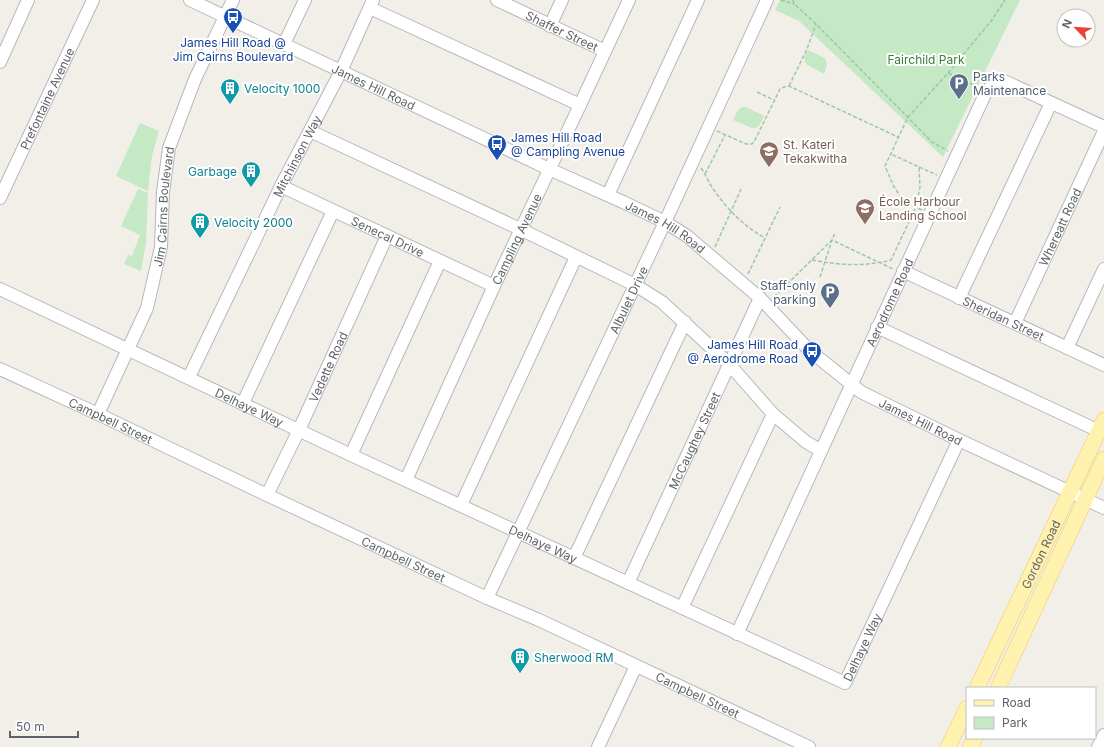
<svg xmlns="http://www.w3.org/2000/svg" width="1104" height="747" font-family="Inter,sans-serif">
<style>
.green{fill:#c5e8c5}
.lines{fill:none;stroke-linecap:round;stroke-linejoin:round}
.minor-casing{stroke:#b5b8bc;stroke-width:14}
.major-casing{stroke:#f2c960;stroke-width:16}
.path{stroke:#9cc7a9;stroke-width:1.5;stroke-dasharray:4 2;stroke-linecap:butt}
.minor{stroke:#fff;stroke-width:12}
.major{stroke:#fff2af;stroke-width:15}
.labels{text-anchor:middle;dominant-baseline:central;stroke-width:4;stroke-linejoin:round;paint-order:stroke}
.street-label{font-size:12px;fill:#5f6368;stroke:#fff}
.transit-label{font-size:12px;fill:#164399;stroke:#fff}
.park-label{font-size:12px;fill:#348238;stroke:#fff}
.service-label{font-size:12px;fill:#4e5e75;stroke:#fff;text-anchor:start}
.culture-label{font-size:12px;fill:#0d838f;stroke:#fff;text-anchor:start}
.education-label{font-size:12px;fill:#785e54;stroke:#fff;text-anchor:start}
</style>
<rect width="100%" height="100%" fill="#f1efe8"/>
<path class="green" d="M780 0H1020L943 157 799 21 775 10Z
M808 50 825 58 827 65 824 74 806 64 804 58Z
M742 107H746L764 116C761 122 759 129 752 128L733 120 738 110Z
M140 123 159 131 152 156 148 191 116 176Z
M138 189 148 193 146 243 141 271 124 264 128 255 132 256 140 235 121 226Z"/>
<g class="lines">
<g class="minor-casing">
<g id="minor">
<path id="s1" d="M190 0 549 169 623 202 665 222 687 236 760 298 809 350 861 392 959 440 1104 508"/>
<path id="s2" d="M497 0 605 51"/>
<path d="M370 8 580 105"/>
<path d="M550 26 562 0"/>
<path d="M284 44 305 0"/>
<path d="M0 62 28 0"/>
<path d="M310 131 520 229 635 285 662 302 729 364 773 414 806 442 820 450"/>
<path id="s3" d="M281 186 494 286"/>
<path d="M608 195 698 0"/>
<path id="s4" d="M0 198 93 0"/>
<path id="s5" d="M903 271 1104 365"/>
<path id="s6" d="M0 289 351 455 845 683 959 440"/>
<path d="M959 298 1051 103"/>
<path id="s7" d="M1015 323 1104 131"/>
<path d="M877 327 1099 431"/>
<path d="M1067 348 1104 269"/>
<path id="s8" d="M0 369 98 414 267 495 487 598 539 620 809 747"/>
<path id="s9" d="M189 377 281 186 341 71 373 0"/>
<path d="M243 403 333 211"/>
<path id="s10" d="M98 414 147 308 161 247 163 192 169 148 195 79 233 0"/>
<path d="M351 455 440 261"/>
<path id="s11" d="M406 480 494 286 580 105 629 0"/>
<path id="s12" d="M267 495 299 430 387 236"/>
<path d="M461 505 576 257"/>
<path d="M574 558 685 322"/>
<path id="s13" d="M628 583 760 298"/>
<path id="s14" d="M487 598 665 222 767 0"/>
<path d="M682 608 773 414"/>
<path id="s15" d="M737 634 986 92 996 81H1004L1104 127"/>
<path d="M598 747 636 666"/>
<path d="M1098 747 1104 735"/>
</g>
</g>
<g class="major-casing">
<g id="major">
<path id="s16" d="M977 688 1104 420"/>
<path d="M998 688 1104 459"/>
<path d="M948 747 967 708"/>
<path d="M970 747 975 738"/>
</g>
</g>
<path class="path" d="M781 0 794 4
M793 0 794 4 816 24 932 142 948 151
M948 73 977 87
M789 86 807 49 816 24
M757 92 774 100
M717 131 746 144H752L755 140 780 89 784 87 789 86 898 137
M919 167 937 175
M701 168C705 173 707 179 710 184 724 206 743 226 765 238
M705 174 725 135
M922 210 903 201 893 185 885 166 908 117 948 73 991 21 1005 0
M715 247 741 189
M812 260C839 265 864 267 891 260L916 207 920 187 919 167 891 154
M748 274 780 207
M820 277 832 240 893 269
M774 297 832 240 835 233"/>
<use href="#minor" class="minor"/>
<use href="#major" class="major"/>
</g>
<defs>
<g id="bus-pin" transform="scale(1)"><path d="M0 17L-7.5 6A9.5 9.5 0 1 1 7.5 6Z" fill="#1a4fb4" stroke="#fff"/><path d="M-5-6H5V4H4V6H2V4H-2V6H-4V4H-5ZM-3.5-4V0h7V-4ZM-3.5 1.2v1.5H-2V1.2ZM2 1.2v1.5H3.5V1.2Z" fill="#fff"/></g>
<g id="parking-pin" transform="scale(1)"><path d="M0 17L-7.5 6A9.5 9.5 0 1 1 7.5 6Z" fill="#5c6f8a" stroke="#fff"/><path d="M-3.5-5.5H1a3.5 3.5 0 0 1 0 7H-1V5.5H-3.5ZM-1-3.4V-.6H.8a1.4 1.4 0 0 0 0-2.8Z" fill="#fff"/></g>
<g id="building-pin" transform="scale(1)"><path d="M0 17L-7.5 6A9.5 9.5 0 1 1 7.5 6Z" fill="#0f9aa8" stroke="#fff"/><path d="M-4-6H4V6H1V3H-1V6H-4ZM-2.5-4.3h1.7v1.8h-1.7ZM.8-4.3h1.7v1.8H.8ZM-2.5-1h1.7V.8h-1.7ZM.8-1h1.7V.8H.8Z" fill="#fff"/></g>
<g id="school-pin" transform="scale(1)"><path d="M0 17L-7.5 6A9.5 9.5 0 1 1 7.5 6Z" fill="#8d6e63" stroke="#fff"/><path d="M0-5L7-2L0 1L-7-2ZM-4 1L0 2.5L4 1V4Q0 6-4 4Z" fill="#fff"/></g>
</defs>
<g fill-rule="evenodd">
<use href="#bus-pin" x="233" y="17"/>
<use href="#parking-pin" x="959" y="83"/>
<use href="#building-pin" x="230" y="88"/>
<use href="#bus-pin" x="497" y="144"/>
<use href="#school-pin" x="769" y="151"/>
<use href="#building-pin" x="251" y="171"/>
<use href="#school-pin" x="865" y="208"/>
<use href="#building-pin" x="200" y="222"/>
<use href="#parking-pin" x="830" y="292"/>
<use href="#bus-pin" x="812" y="351"/>
<use href="#building-pin" x="520" y="657"/>
</g>
<g class="labels">
<g class="street-label">
<text stroke="none"><textPath href="#s2" startOffset="72">Shaffer Street</textPath></text>
<text stroke="none"><textPath href="#s1" startOffset="203">James Hill Road</textPath></text>
<text stroke="none"><textPath href="#s4" startOffset="110">Prefontaine Avenue</textPath></text>
<text stroke="none"><textPath href="#s9" startOffset="246">Mitchinson Way</textPath></text>
<text stroke="none"><textPath href="#s10" startOffset="220">Jim Cairns Boulevard</textPath></text>
<text stroke="none"><textPath href="#s1" startOffset="527">James Hill Road</textPath></text>
<text stroke="none"><textPath href="#s7" startOffset="106">Whereatt Road</textPath></text>
<text stroke="none"><textPath href="#s3" startOffset="118">Senecal Drive</textPath></text>
<text stroke="none"><textPath href="#s11" startOffset="265">Campling Avenue</textPath></text>
<text stroke="none"><textPath href="#s14" startOffset="330">Albulet Drive</textPath></text>
<text stroke="none"><textPath href="#s15" startOffset="365">Aerodrome Road</textPath></text>
<text stroke="none"><textPath href="#s5" startOffset="111">Sheridan Street</textPath></text>
<text stroke="none"><textPath href="#s12" startOffset="142">Vedette Road</textPath></text>
<text stroke="none"><textPath href="#s6" startOffset="276">Delhaye Way</textPath></text>
<text stroke="none"><textPath href="#s8" startOffset="122">Campbell Street</textPath></text>
<text stroke="none"><textPath href="#s1" startOffset="851">James Hill Road</textPath></text>
<text stroke="none"><textPath href="#s13" startOffset="157">McCaughey Street</textPath></text>
<text stroke="none"><textPath href="#s6" startOffset="600">Delhaye Way</textPath></text>
<text stroke="none"><textPath href="#s16" startOffset="148">Gordon Road</textPath></text>
<text stroke="none"><textPath href="#s8" startOffset="446">Campbell Street</textPath></text>
<text stroke="none"><textPath href="#s6" startOffset="972">Delhaye Way</textPath></text>
<text stroke="none"><textPath href="#s8" startOffset="770">Campbell Street</textPath></text>
</g>
<g class="transit-label">
<text x="233" y="42">James Hill Road @<tspan x="233" dy="14">Jim Cairns Boulevard</tspan></text>
<text x="511" y="137" text-anchor="start">James Hill Road<tspan x="511" dy="14">@ Campling Avenue</tspan></text>
<text x="798" y="344" text-anchor="end">James Hill Road<tspan x="798" dy="14">@ Aerodrome Road</tspan></text>
</g>
<g class="park-label">
<text x="926" y="59">Fairchild Park</text>
</g>
<g class="service-label">
<text x="973" y="76">Parks<tspan x="973" dy="14">Maintenance</tspan></text>
<text x="816" y="285" text-anchor="end">Staff-only<tspan x="816" dy="14">parking</tspan></text>
</g>
<g class="culture-label">
<text x="244" y="88">Velocity 1000</text>
<text x="237" y="171" text-anchor="end">Garbage</text>
<text x="214" y="222">Velocity 2000</text>
<text x="534" y="657">Sherwood RM</text>
</g>
<g class="education-label">
<text x="783" y="144">St. Kateri<tspan x="783" dy="14">Tekakwitha</tspan></text>
<text x="879" y="201">École Harbour<tspan x="879" dy="14">Landing School</tspan></text>
</g>
</g>
<rect x="966" y="687" width="130" height="52" fill="#ffffff" stroke="#bfc1c3"/>
<rect x="974" y="700" width="20" height="6" fill="#fff2af" stroke="#bfc1c3"/>
<text x="1002" y="707" font-size="12" fill="#5f6368">Road</text>
<rect x="974" y="717" width="20" height="12" fill="#c5e8c5" stroke="#bfc1c3"/>
<text x="1002" y="727" font-size="12" fill="#5f6368">Park</text>
<g transform="translate(1076 28) rotate(295)"><circle r="19" fill="#ffffff" stroke="#bfc1c3"/>
<path d="M0-3L7 15L0 10L-7 15Z" fill="#ea4335"/>
<text y="-6" font-size="11" font-weight="bold" text-anchor="middle" fill="#5f6368">N</text>
</g>
<path d="M10 731v6h68v-6" fill="none" stroke="#5f6368" stroke-width="2"/>
<text x="16" y="731" font-size="12" fill="#5f6368" stroke="#ffffff" stroke-width="3" paint-order="stroke">50 m</text>
</svg>
